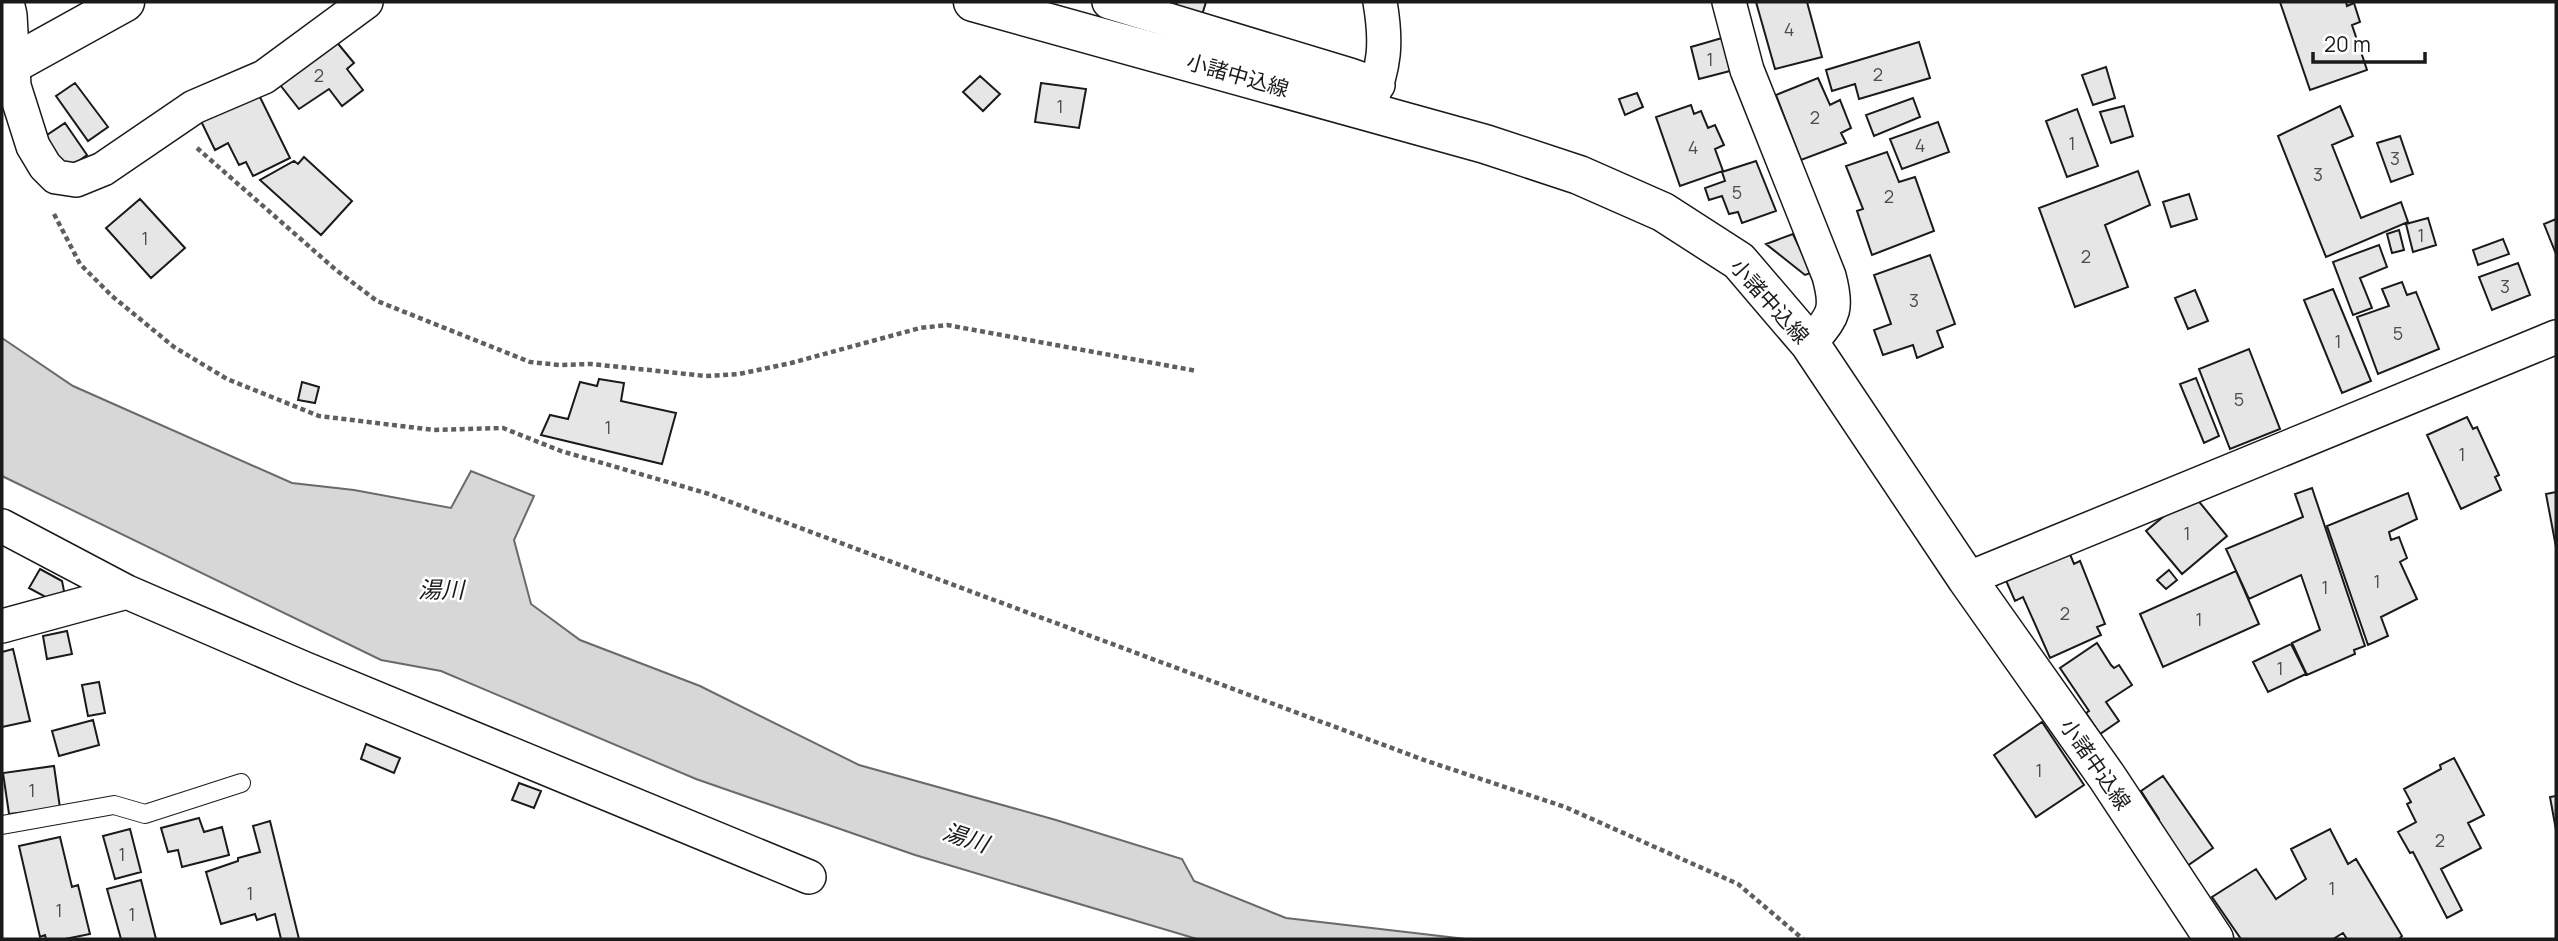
<svg xmlns="http://www.w3.org/2000/svg" width="2558" height="941" font-family="Manrope,'Noto Sans JP',sans-serif">
<style>
.water{fill:#d7d7d7;stroke:#6a6a6a;stroke-width:2}
.building{fill:#e6e6e6;stroke:#1a1a1a;stroke-width:2}
.lines{fill:none;stroke-linecap:round;stroke-linejoin:round}
.lane-casing{stroke:#1a1a1a;stroke-width:20}
.street-casing{stroke:#1a1a1a;stroke-width:36}
.secondary-casing{stroke:#1a1a1a;stroke-width:41}
.path{stroke:#5f5f5f;stroke-width:4.5;stroke-dasharray:5 3.5;stroke-linecap:butt}
.lane{stroke:#fff;stroke-width:18}
.street{stroke:#fff;stroke-width:33}
.secondary{stroke:#fff;stroke-width:38}
.labels{text-anchor:middle;dominant-baseline:central;stroke-width:5;stroke-linejoin:round;paint-order:stroke}
.number-label{font-size:18px;fill:#4d4d4d}
.street-label{font-size:21px;fill:#1a1a1a;stroke:#fff}
.water-label{font-size:23px;font-style:italic;fill:#1a1a1a;stroke:#fff}
</style>
<rect width="100%" height="100%" fill="#fff"/>
<path class="water" d="M2 338 73 386 292 483 354 490 451 508 471 471 534 496 514 540 531 604 580 640 700 686 859 765 1056 820 1182 859 1194 881 1286 918 1466 939H1197L915 855 696 779 441 671 381 660 2 476Z"/>
<path class="building" d="M1177 2H1206L1202 15 1175 11Z
M1756 2H1807L1822 57 1775 69Z
M2280 2H2346L2347 6 2354 3 2360 22 2352 25 2367 70 2310 90Z
M1722 38 1730 71 1699 79 1691 47Z
M335 40 354 63 347 69 363 90 342 106 329 89 299 109 277 81Z
M1919 42 1930 78 1859 99 1855 84 1832 91 1826 70Z
M2106 67 2115 98 2093 105 2082 75Z
M980 76 1000 94 983 111 963 92Z
M1818 78 1830 105 1840 100 1851 128 1841 133 1846 143 1801 160 1776 95Z
M75 83 108 127 88 141 56 96Z
M1041 83 1086 89 1079 128 1035 122Z
M256 89 290 158 253 176 246 162 239 165 228 143 215 150 199 117Z
M1637 93 1643 107 1625 115 1619 99Z
M1913 98 1920 117 1874 136 1866 115Z
M1691 105 1694 114 1701 111 1708 128 1715 125 1724 145 1715 149 1723 171 1680 186 1656 117Z
M2124 106 2133 136 2111 143 2100 112Z
M2340 106 2353 136 2332 145 2361 218 2401 202 2408 222 2326 257 2278 136Z
M2077 109 2098 166 2067 177 2046 121Z
M1938 122 1949 152 1902 169 1890 139Z
M65 123 87 155 66 170 44 137Z
M2400 136 2413 174 2391 182 2377 143Z
M1887 152 1899 182 1915 177 1934 231 1872 255 1857 211 1863 209 1846 166Z
M304 157 352 201 321 235 260 180 294 161 298 164Z
M1756 161 1776 211 1742 223 1738 212 1729 214 1722 196 1709 200 1705 188 1725 181 1722 172Z
M2138 171 2150 205 2105 225 2128 287 2075 307 2039 208Z
M2189 194 2197 219 2171 227 2163 202Z
M140 199 185 248 151 278 106 228Z
M2428 218 2436 245 2413 252 2406 224Z
M2556 219V254L2544 224Z
M2399 230 2404 250 2392 253 2387 234Z
M1793 234 1811 273 1805 275 1766 244Z
M2503 239 2509 254 2478 265 2473 250Z
M2379 245 2387 267 2360 278 2372 308 2353 315 2333 262Z
M1930 255 1955 324 1937 331 1943 347 1917 358 1913 345 1883 355 1874 330 1891 324 1874 275Z
M2518 263 2530 295 2492 310 2479 277Z
M2402 282 2407 295 2416 292 2439 349 2378 374 2357 317 2389 306 2382 289Z
M2333 289 2371 381 2342 393 2304 300Z
M2195 290 2208 321 2188 329 2175 298Z
M2249 349 2280 429 2230 449 2199 369Z
M2196 378 2219 436 2204 443 2180 384Z
M599 379 624 383 621 401 676 413 662 464 541 435 550 415 568 419 580 382 597 386Z
M302 382 319 387 315 403 298 400Z
M2467 417 2473 429 2477 427 2499 475 2495 477 2501 490 2461 509 2427 435Z
M2312 488 2365 646 2354 650 2355 654 2307 675 2292 643 2320 630 2301 575 2249 599 2226 549 2303 517 2295 494Z
M2556 492V547L2546 494Z
M2192 493 2227 536 2182 574 2146 531Z
M2408 493 2417 519 2389 532 2391 540 2399 537 2407 558 2400 562 2417 599 2381 617 2388 636 2368 645 2327 526Z
M2069 552 2074 564 2080 561 2105 624 2097 627 2101 635 2050 658 2023 597 2015 601 2004 576Z
M40 569 62 581 64 591 62 595 51 600 29 588Z
M2169 570 2177 580 2166 589 2157 580Z
M2236 571 2259 624 2163 667 2140 614Z
M67 631 72 654 47 659 43 636Z
M2097 643 2111 665 2114 668 2119 665 2132 685 2106 702 2119 721 2100 734 2086 713 2089 711 2060 668Z
M2291 644 2306 674 2268 692 2253 662Z
M13 649 30 721 2 727V652Z
M99 682 105 713 88 716 82 685Z
M93 720 99 745 59 756 52 731Z
M2042 722 2084 785 2036 817 1994 755Z
M366 744 400 758 394 773 361 759Z
M2454 758 2484 815 2468 823 2481 848 2441 869 2462 910 2447 918 2413 852 2410 853 2398 832 2416 822 2407 804 2411 802 2404 789 2441 769 2440 765Z
M54 766 60 808 9 814 3 773Z
M2163 776 2213 848 2187 866 2157 821 2159 819 2141 791Z
M519 783 541 791 534 808 512 800Z
M2556 796V830L2550 797Z
M199 818 204 832 222 827 229 855 182 867 178 850 168 852 161 828Z
M270 821 299 939H281L275 914 257 920 255 914 221 924 206 872 238 861V858L260 852 253 826Z
M130 829 141 872 115 879 103 836Z
M2330 829 2348 864 2356 859 2402 936 2399 939H2347L2343 933 2333 939H2241L2212 897 2256 869 2276 899 2306 879 2291 849Z
M60 837 72 887 78 885 90 934 65 939H46L45 935 40 937 19 846Z
M141 880 156 939H121L107 889Z"/>
<g class="lines">
<g class="lane-casing">
<path id="lane" d="M2 825 114 805 145 814 241 783"/>
</g>
<g class="street-casing">
<path id="street" d="M7 2 10 15 14 86 33 146 45 166 56 177 76 180 103 169 194 107 264 77 366 2
M1109 2 1350 75 1378 85
M1729 2 1747 70 1829 276C1839 313 1832 316 1810 344
M1369 106C1385 66 1387 43 1380 2
M2 526 127 592 303 668 809 877
M1967 579 2556 337
M2 626 127 592"/>
</g>
<g class="secondary-casing">
<path id="secondary" d="M973 2 1485 144 1579 175 1663 212 1739 261 1810 344 1967 579 2107 777 2214 939
M2 70 125 2"/>
</g>
<path class="path" d="M197 148 336 270 377 301 530 362 559 365 591 364 706 376 739 374 791 363 920 328 947 325 1197 371
M54 214 80 264 112 296 174 347 227 379 319 416 434 430 503 428 561 451 709 494 1424 760 1565 807 1738 884 1803 939"/>
<use href="#lane" class="lane"/>
<use href="#street" class="street"/>
<use href="#secondary" class="secondary"/>
</g>
<g class="labels">
<g class="number-label">
<text x="1789" y="29">4</text>
<text x="1710" y="59">1</text>
<text x="1878" y="74">2</text>
<text x="319" y="75">2</text>
<text x="1060" y="106">1</text>
<text x="1815" y="117">2</text>
<text x="2072" y="143">1</text>
<text x="1920" y="145">4</text>
<text x="1693" y="147">4</text>
<text x="2395" y="158">3</text>
<text x="2318" y="174">3</text>
<text x="1737" y="192">5</text>
<text x="1889" y="196">2</text>
<text x="2421" y="235">1</text>
<text x="145" y="238">1</text>
<text x="2086" y="256">2</text>
<text x="2505" y="286">3</text>
<text x="1914" y="300">3</text>
<text x="2398" y="333">5</text>
<text x="2338" y="341">1</text>
<text x="2239" y="399">5</text>
<text x="608" y="427">1</text>
<text x="2462" y="454">1</text>
<text x="2187" y="533">1</text>
<text x="2377" y="581">1</text>
<text x="2325" y="587">1</text>
<text x="2065" y="613">2</text>
<text x="2199" y="619">1</text>
<text x="2280" y="668">1</text>
<text x="2039" y="770">1</text>
<text x="32" y="790">1</text>
<text x="2440" y="840">2</text>
<text x="122" y="854">1</text>
<text x="2332" y="888">1</text>
<text x="250" y="893">1</text>
<text x="59" y="910">1</text>
<text x="132" y="914">1</text>
</g>
<g class="street-label">
<text transform="translate(1238 75) rotate(16)">小諸中込線</text>
<text transform="translate(1770 301) rotate(48)">小諸中込線</text>
<text transform="translate(2096 764) rotate(55)">小諸中込線</text>
</g>
<g class="water-label">
<text x="441" y="589">湯川</text>
<text transform="translate(966 837) rotate(18)">湯川</text>
</g>
</g>
<rect width="2558" height="941" fill="none" stroke="#1a1a1a" stroke-width="7"/>
<path d="M2313 52v10h112v-10" fill="none" stroke="#1a1a1a" stroke-width="3.5"/>
<text x="2324" y="52" font-size="21" fill="#1a1a1a" stroke="#ffffff" stroke-width="5" paint-order="stroke">20 m</text>
</svg>
